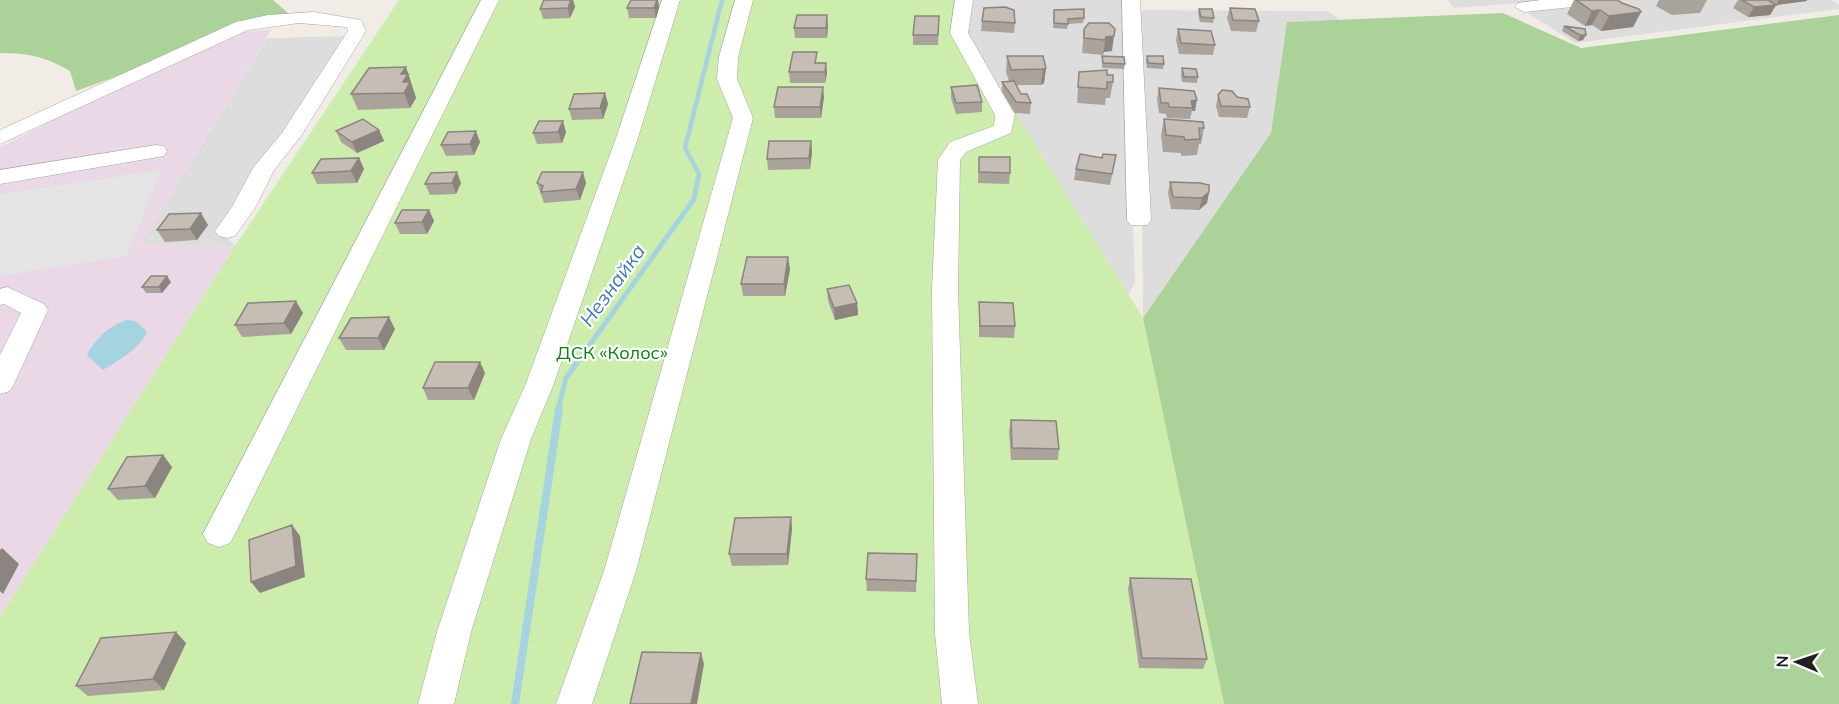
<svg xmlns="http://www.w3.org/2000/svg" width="1839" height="704" font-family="Mulish,sans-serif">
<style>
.residential{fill:#dedddd}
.industrial{fill:#ead8e7}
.grass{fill:#ccedab}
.forest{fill:#abd299}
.parking{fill:#e4e4e4}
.water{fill:#a5d3e0}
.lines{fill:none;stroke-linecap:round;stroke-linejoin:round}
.stream-far2{stroke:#a5d3e0;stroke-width:4.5}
.stream-far1{stroke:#a5d3e0;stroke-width:5}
.stream{stroke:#a5d3e0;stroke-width:8}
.minor-casing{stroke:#a7a7a7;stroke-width:1}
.minor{fill:#fff;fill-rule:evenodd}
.wall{fill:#aaa39c}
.shaded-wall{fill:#8b847f}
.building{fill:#c6bdb5;stroke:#8b847f;stroke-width:1.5}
.labels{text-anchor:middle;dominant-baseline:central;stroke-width:4.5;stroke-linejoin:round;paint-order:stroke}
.park-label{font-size:18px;fill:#078510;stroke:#fff}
.water-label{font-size:20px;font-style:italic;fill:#447aad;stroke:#fff}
</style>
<rect width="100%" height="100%" fill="#f1ede6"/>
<path class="residential" d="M970 0H1125L1135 283 1126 299 966 33Z
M1448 0H1560L1454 8Z
M1620 0H1831L1839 5V9L1575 43 1526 12Z
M1140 10 1328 11 1340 20 1287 22 1271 134 1143 318Z
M346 36 221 232 235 246 140 244 267 38Z"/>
<path class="industrial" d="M272 29 140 244 235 246 0 617V147L224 34Z"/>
<path class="grass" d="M399 0H970L966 33 1143 318 1224 704H0V617L235 246Z"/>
<path class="forest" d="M0 0H273L289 14 76 91 70 71C46 57 28 53 0 53Z
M1503 13 1581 48 1839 15V704H1224L1143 318 1271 133 1287 22Z"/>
<path class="parking" d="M161 170 127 256 0 276V194Z"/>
<path class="water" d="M127 320 136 321 147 332C140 348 118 361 103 370L87 355C94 340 110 325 127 320Z"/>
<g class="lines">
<path class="stream-far2" d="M698 180 699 174 685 148 722 0"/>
<path class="stream-far1" d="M558 410 566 378 694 199 698 179"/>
<path class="stream" d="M515 704 559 409"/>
<g class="minor-casing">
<path id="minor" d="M481 0H499L235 534 230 543 219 547 208 543 203 534Z
M662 0H680L637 141 553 386 531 439 471 632 454 704H418L437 632 501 439 525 386 615 141Z
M735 0H753L738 57 737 79 753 118 636 571 592 704H556L604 571 733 118 717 79 719 57Z
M955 0H973L968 33 1015 115 1011 133 966 152 960 160 958 289 969 633 978 704H942L935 633 932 289 938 160 950 142 994 126 995 115 950 33Z
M1122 0H1140L1151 220 1147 225H1131L1127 220Z
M1541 0H1600L1591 5 1524 12 1515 7 1518 3Z
M314 12 361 20 366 31 301 136 274 170 255 208 235 236 227 238 219 236 215 231 232 207 253 168 282 133 348 31 347 27 299 23 248 30 0 144V130L236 22 268 15Z
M156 145 164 146 167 151 164 156 0 184V170Z
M7 287 44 304 48 310 14 384 10 391 0 394V355L21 313 4 304 0 305V289Z"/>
</g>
<use href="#minor" class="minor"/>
</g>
<path class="wall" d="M544 0H573L575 7 570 18 543 19 540 9Z
M631 0H658L659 8 656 18H629L627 8Z
M1574 0H1617L1641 12 1633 27 1601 31 1592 25 1585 26 1567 14Z
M1659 0H1707L1700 13 1672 15 1656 6Z
M1738 0H1807V1L1776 5 1770 15 1748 17 1733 8Z
M1230 8 1259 21 1256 32 1231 31 1227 18Z
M1199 9 1214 18 1213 23 1200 22 1198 14Z
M1054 10 1084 18 1083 23 1068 24 1067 29 1053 28Z
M939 16 938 45H913V35Z
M982 21 1015 23 1014 33 981 31Z
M1109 23 1112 51 1104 52 1103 55 1082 53 1084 29Z
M828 25 827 38H795L794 28Z
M1564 26 1585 29 1583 40 1578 41 1562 31Z
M1178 29 1215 45 1213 55 1179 54 1176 40Z
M1007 56 1046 68 1044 83 1041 85H1017L1021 94 1031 103 1030 114 1015 113 1002 92V82L1009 81 1006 72Z
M1102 56 1125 64 1124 69 1102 68Z
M1147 56 1164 64 1163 69 1147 68 1146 61Z
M817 63H826L827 73 825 83H790L789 72Z
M406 67 416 98 410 108 358 110 351 94Z
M1182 68 1198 77 1197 83 1182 82 1181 74Z
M1079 72 1107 75 1113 82 1110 98H1106L1105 105 1077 103Z
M951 87 982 102V112L956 114 951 98Z
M1159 88 1194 91 1195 111H1192L1190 119 1167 118 1166 114 1159 113 1157 99Z
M605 93 608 104 603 119 572 120 569 109Z
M1218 95 1237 97 1250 107 1247 118 1219 117 1216 106Z
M824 97 821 118H775L774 107Z
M1164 119 1204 128 1201 144H1199L1197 155 1181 156V153L1163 152 1161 135Z
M379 130 384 141 357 153 341 142 336 131Z
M566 132 562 143 537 144 533 133Z
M811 141 812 152 810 169 768 170 767 159Z
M480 142 474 155 446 156 441 145Z
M1116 155 1110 185 1074 180 1076 169 1102 158Z
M979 157 1010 173 1009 184 978 183Z
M359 158 364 169 357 183 317 184 312 173Z
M1170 182 1209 192 1207 203 1199 210 1171 209 1168 193Z
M461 183 456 194 430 195 425 184Z
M537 183H586L580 200 544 203Z
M429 210 434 221 427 234H400L395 223Z
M208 225 197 240 165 242 157 230Z
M790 269 785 296H743L741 284Z
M171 282 162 293H146L142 287Z
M827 289 857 303 858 315 835 320 828 301Z
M979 302 1015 326 1014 338 979 337Z
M303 313 291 334 242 337 235 325Z
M395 329 384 350H346L339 338Z
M485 373 474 400H428L423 388Z
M1011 420 1059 449 1058 460H1011L1009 432Z
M163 455 172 467 155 498 118 500 108 489Z
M791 517 792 529 788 565 732 566 729 554Z
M917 565 916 592 867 591 866 579Z
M1130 578 1207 659 1203 669 1139 668 1128 589Z
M186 643 164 690 88 696 76 686Z"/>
<path class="shaded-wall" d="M571 0H573L575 7 570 18 568 8Z
M657 0H658L659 8 656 18 654 8Z
M1779 0H1807V1L1776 5Z
M1776 5 1770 15 1748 17 1754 7Z
M1600 10 1592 25 1585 26 1592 11Z
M1641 12 1633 27 1601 31 1609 16Z
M827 15 828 25 827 38 826 28Z
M1580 35H1586L1583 40 1578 41Z
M1114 36 1112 51 1104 52 1103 55 1106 37Z
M826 63 827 73 825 83V72Z
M406 67 416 98 410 108 404 93 401 74Z
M1046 68 1044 83 1041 85 1043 69Z
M823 87 824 97 821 118 820 107Z
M605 93 608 104 603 119 600 108Z
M1197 100 1195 111H1192L1193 108 1191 101Z
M563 121 566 132 562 143 558 132Z
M379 130 384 141 357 153 352 142Z
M476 131 480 142 474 155 470 144Z
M811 141 812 152 810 169 809 158Z
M359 158 364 169 357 183 351 171Z
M457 172 461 183 456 194 452 183Z
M583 172 586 183 580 200 576 189Z
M1209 192 1207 203 1199 210 1202 198Z
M429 210 434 221 427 234 422 222Z
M201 213 208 225 197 240 190 229Z
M788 257 790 269 785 296 784 284Z
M167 276 171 282 162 293 159 287Z
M296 301 303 313 291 334 284 323Z
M857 303 858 315 835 320 834 308Z
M389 317 395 329 384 350 378 338Z
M480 362 485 373 474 400 468 388Z
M163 455 172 467 155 498 145 486Z
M791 517 792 529 788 565 787 554Z
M292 525 300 536 305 577 260 593 251 582Z
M2 548 19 564 3 594 0 591V550Z
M176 632 186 643 164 690 153 679Z
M701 653 704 664 697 704H691Z"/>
<path class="building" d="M544 0H571L568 8 540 9Z
M631 0H657L654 8H627Z
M1576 0H1617L1622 3 1639 9 1641 12 1609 16 1600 10 1592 11Z
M1742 0H1768L1776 5 1754 7Z
M1005 7 1014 10 1015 23 982 21 984 8Z
M1230 8 1255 9 1259 21 1233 20Z
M1084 9V18L1068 19V24L1054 23V10Z
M1199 9H1212L1214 18 1201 17Z
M797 15H827L826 28H794Z
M915 16H939L938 35H913Z
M1089 23H1109L1115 29 1114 36 1106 37 1105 40 1084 38V29Z
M1564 26 1585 29 1586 35H1580Z
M1178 29 1211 31 1215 45 1181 43Z
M793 52H817L815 63H826L825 72H789Z
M1007 56H1043L1046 68 1043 69 1011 70Z
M1102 56 1124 57 1125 64 1103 63Z
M1147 56H1163L1164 64 1148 63Z
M406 67 401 74H408L403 82H410L404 93 351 94 369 68Z
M1182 68 1196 69 1198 77H1184Z
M1107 70V75H1113V82H1107V89L1078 87 1079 72Z
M1014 81 1021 94H1027L1031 103 1016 102 1002 82Z
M977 85 982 102 956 103 951 87Z
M778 87H823L820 107H774Z
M1159 88 1194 91 1197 100 1191 101 1193 108 1169 107 1168 103H1161Z
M1222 90 1232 91 1237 97 1248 99 1250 107 1221 106 1218 95Z
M605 93 600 108 569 109 574 94Z
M363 119 379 130 352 142 336 131Z
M1164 119 1203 122 1204 128H1199L1200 139 1185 140 1184 137 1166 135Z
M539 121H563L558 132 533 133Z
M476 131 470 144 441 145 448 132Z
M769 141H811L809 158 767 159Z
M1080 154 1102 158 1103 154 1116 155 1112 174 1076 169Z
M979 157H1010V173L979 172Z
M359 158 351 171 312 173 321 159Z
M457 172 452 183 425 184 431 173Z
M542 172H583L576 189 541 192 543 186 537 183Z
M1170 182 1200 183 1209 185V192L1202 198 1173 197Z
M402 210H429L422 222 395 223Z
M201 213 190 229 157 230 169 214Z
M747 257H788L784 284H741Z
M151 276H167L159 287H142Z
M849 285 857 303 834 308 827 289Z
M296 301 284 323 235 325 248 303Z
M979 302 1013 303 1015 326H980Z
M389 317 378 338H339L351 318Z
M435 362H480L468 388H423Z
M1011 420 1056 421 1059 449 1012 448Z
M163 455 145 486 108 489 127 457Z
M791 517 787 554H729L735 518Z
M292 525 296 566 251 582 249 540Z
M868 553 917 554 916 581 866 579Z
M1130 578 1191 579 1207 659 1142 658Z
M176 632 153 679 76 686 101 638Z
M642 652 701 653 691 704H630Z"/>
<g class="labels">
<g class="park-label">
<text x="612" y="352">ДСК «Колос»</text>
</g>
<g class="water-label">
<text transform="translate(612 285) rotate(-54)">Незнайка</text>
</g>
</g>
<g transform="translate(1797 662) rotate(272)" stroke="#ffffff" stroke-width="4.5" paint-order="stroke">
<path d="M0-4.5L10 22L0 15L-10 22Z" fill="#202020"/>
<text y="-9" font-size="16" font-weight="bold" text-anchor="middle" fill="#202020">N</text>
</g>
</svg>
